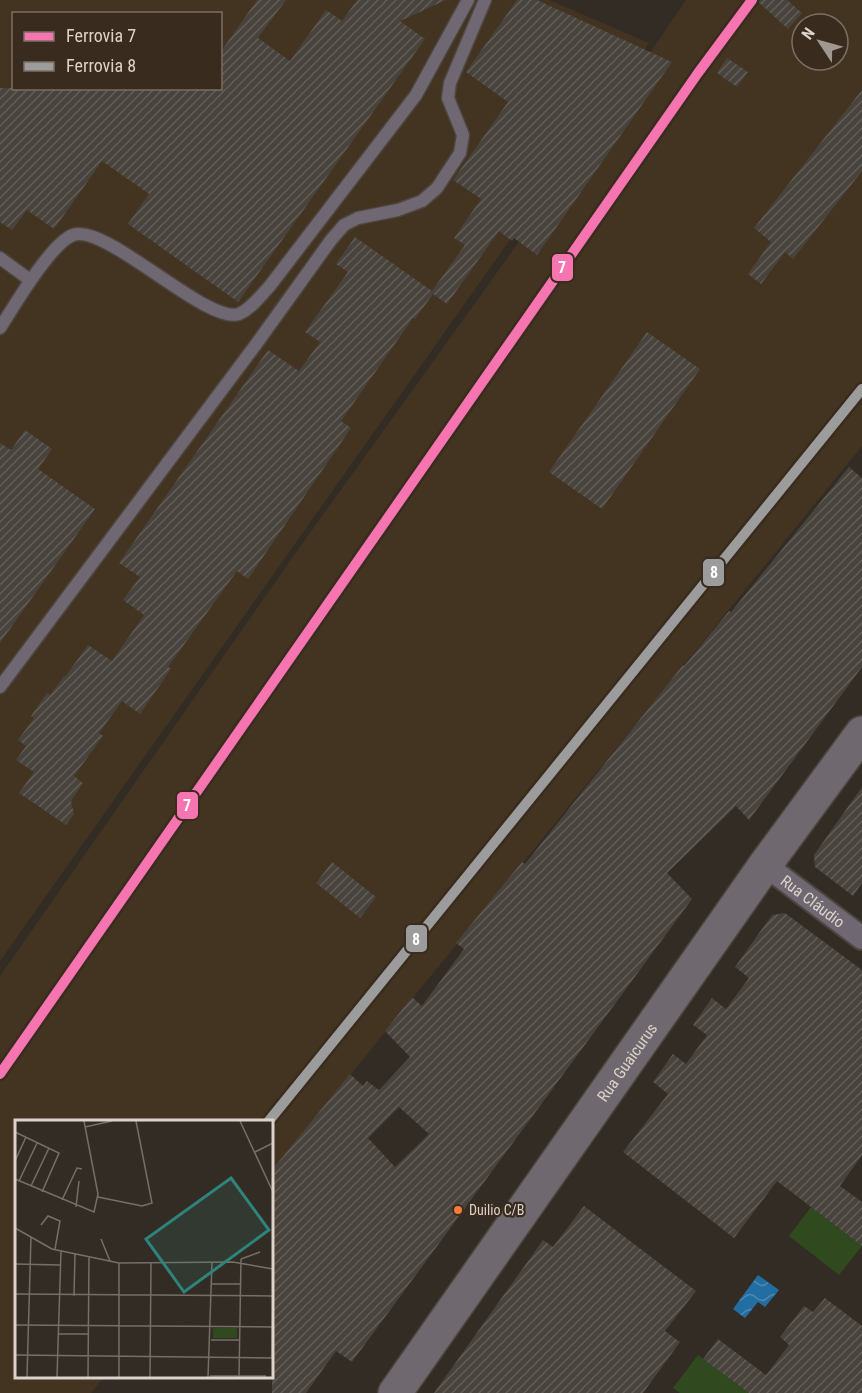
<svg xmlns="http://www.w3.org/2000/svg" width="862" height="1393" font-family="'Roboto Condensed',sans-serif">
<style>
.built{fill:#433422;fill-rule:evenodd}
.pitch{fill:#30491f}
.water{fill:url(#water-waves)}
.building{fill:url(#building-hatch);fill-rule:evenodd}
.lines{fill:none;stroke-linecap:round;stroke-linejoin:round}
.service-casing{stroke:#4d4740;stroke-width:15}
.minor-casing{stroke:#4d4740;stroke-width:26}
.primary-casing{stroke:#4d4740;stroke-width:36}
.service{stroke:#6f6872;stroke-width:12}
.minor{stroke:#6f6872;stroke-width:22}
.primary{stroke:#6f686e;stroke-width:33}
.rail-1-casing{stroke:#392c1f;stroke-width:15}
.rail-2-casing{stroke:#392c1f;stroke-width:15}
.rail-1{stroke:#f674af;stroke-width:10}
.rail-2{stroke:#9c9c9c;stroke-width:10}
.bus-dot{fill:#f6793e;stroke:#392c1f;stroke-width:2}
.labels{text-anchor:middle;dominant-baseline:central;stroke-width:4.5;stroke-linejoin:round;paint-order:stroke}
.bus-label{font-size:14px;fill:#dcd3cb;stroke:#392c1f;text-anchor:start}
.street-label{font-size:16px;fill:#dcd3cb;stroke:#392c1f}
.inset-road{fill:none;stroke:#776f67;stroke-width:1.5}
.view{fill:#2e847c;fill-opacity:0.15;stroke:#2e847c;stroke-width:3}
.inset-edge{fill:none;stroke:#dcd3cb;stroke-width:3}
.line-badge{stroke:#392c1f;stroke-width:2}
.badge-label{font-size:16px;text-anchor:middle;font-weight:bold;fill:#fff}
</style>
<defs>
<pattern id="water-waves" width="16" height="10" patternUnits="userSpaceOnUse" patternTransform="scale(1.5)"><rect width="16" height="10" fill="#226ea3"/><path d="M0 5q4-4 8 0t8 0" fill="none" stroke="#4c88b2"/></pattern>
<pattern id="building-hatch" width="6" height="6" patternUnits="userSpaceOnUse" patternTransform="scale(1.5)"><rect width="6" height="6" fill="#49433d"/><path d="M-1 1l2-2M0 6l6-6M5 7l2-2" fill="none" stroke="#635d58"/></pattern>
</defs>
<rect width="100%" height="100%" fill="#332c25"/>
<path class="built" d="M0 0H549L649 43 0 961ZM14 14H220V88H14Z
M686 0H862V446L272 1171V1122H16V1376L104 1377 91 1393H0V976L297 551 552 196ZM802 24H838V60H802Z"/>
<path class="pitch" d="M811 1207 862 1246 839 1275 789 1236Z
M698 1355 749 1393H680L673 1388Z"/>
<path class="water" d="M758 1275 779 1290 765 1307 758 1302 745 1318 733 1309Z"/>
<path class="building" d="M257 0H286L258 38 290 61 326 10 342 21 357 0H446L400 21 425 39 238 302 128 224 149 194 102 161 54 229 27 210 12 230 0 222V88H220V53Z
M517 0H537L672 62 537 255 514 238 512 241 499 231 447 304 433 294 415 319 413 318 341 421 351 428 248 579 237 571 168 667 171 669 140 714 122 701 99 733 103 736 74 776 83 783 71 801 74 814 66 825 19 793 34 772 16 760 26 746 18 740 34 718 31 716 47 693 50 695 64 676 65 677 88 645 112 661 144 615 123 600 140 577 119 563 268 350 299 371 320 342 305 332 348 272 336 264 355 237 432 291 465 245 454 238 481 199 453 180 508 102 466 72Z
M756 0H787L802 13 788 29Z
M727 58 748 72 737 87 717 73Z
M862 90V171L793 259 785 252 761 284 748 274 771 242 754 228Z
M647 332 700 369 602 509 549 472Z
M25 430 52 449 38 469 95 509 0 643V443L11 450Z
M849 467 862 478V667L749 820 736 806 667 873 692 899 352 1362 336 1351 306 1393H272V1170L350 1074 363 1086 367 1081 379 1090 410 1057 385 1031 412 997 422 1006 464 949 456 943 522 862 525 864 683 665 684 666 729 611 731 612ZM399 1107 429 1134 395 1167 368 1138Z
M862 787V883L853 896 815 867 814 855Z
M332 862 376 897 360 918 316 883Z
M785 913 862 970V1155L840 1186 862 1202V1246L777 1181 734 1238 623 1152 668 1094 653 1082 673 1054 686 1064 707 1035 693 1025 712 998 726 1009 749 978 735 967 772 915Z
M584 1206 696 1291 665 1331 680 1342 643 1393H434L543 1240 553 1247Z
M825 1298 862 1326V1393H749L703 1359 718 1339 766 1375 789 1345 780 1337 804 1306 813 1312Z"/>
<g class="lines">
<g class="service-casing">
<path id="service" d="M0 258 30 280
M0 328C13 308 51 243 73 235 106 223 207 325 239 314 251 309 260 296 269 287L416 95 468 0
M0 687 257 343 331 240 344 225 358 218 398 210 422 201 437 188 460 153 463 135 448 98 450 83 485 0"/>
</g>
<g class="minor-casing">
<g id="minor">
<path id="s1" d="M765 865 862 938"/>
</g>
</g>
<g class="primary-casing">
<g id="primary">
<path id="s2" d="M395 1393 765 865 862 733"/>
</g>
</g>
<use href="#service" class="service"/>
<use href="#minor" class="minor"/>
<use href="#primary" class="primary"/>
<g class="rail-1-casing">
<path id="rail-1" d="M0 1074 698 73 752 0"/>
</g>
<g class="rail-2-casing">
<path id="rail-2" d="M268 1122 862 389"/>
</g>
<use href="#rail-1" class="rail-1"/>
<use href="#rail-2" class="rail-2"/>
</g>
<circle class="bus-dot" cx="458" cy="1210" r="5"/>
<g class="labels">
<g class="bus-label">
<text x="469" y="1210">Duilio C/B</text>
</g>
<g class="street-label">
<text stroke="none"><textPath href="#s1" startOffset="60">Rua Cláudio</textPath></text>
<text stroke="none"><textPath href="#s2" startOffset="404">Rua Guaicurus</textPath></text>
</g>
</g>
<g transform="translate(15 1120)">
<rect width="258" height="258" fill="#332c25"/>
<path d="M198 208H222V218H198Z" fill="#30491f"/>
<path class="inset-road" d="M225 1 258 72M70 7 97 1M0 12 44 33 27 72M240 32 258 23M0 41 11 17M0 59 79 92 83 74 69 1M4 61 22 23M16 66 34 28M83 77 127 86 137 83 121 1M47 80 62 48 67 49M61 87 64 61M26 105 33 96 45 101 40 129M0 108 37 129 104 143 218 142 258 149M86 119 95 141M226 139 245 132M104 143V257M0 144 45 145M197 164H226M0 174 258 176M59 176 60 134M0 205 258 207M43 214H73M196 220H225M0 235 258 238M257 238 258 170M195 256H251M12 257 16 117M42 257 46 131M73 257 74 137M135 257 136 143M193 257 197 142M224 257 226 139"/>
<path class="view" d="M216 58 254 110 169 172 131 119Z"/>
<rect width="258" height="258" class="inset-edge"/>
</g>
<g class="line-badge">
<rect x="551" y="253" width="23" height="29" rx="6" fill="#f674af"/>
<rect x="702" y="558" width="23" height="29" rx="6" fill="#9c9c9c"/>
<rect x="176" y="791" width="23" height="29" rx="6" fill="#f674af"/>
<rect x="405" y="924" width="23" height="29" rx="6" fill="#9c9c9c"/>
</g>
<g class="badge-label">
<text x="562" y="273">7</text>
<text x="714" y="578">8</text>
<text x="187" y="811">7</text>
<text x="416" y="945">8</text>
</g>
<rect x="12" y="12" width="210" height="78" fill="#392c1f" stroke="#7a6f64" stroke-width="1.5"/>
<rect x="24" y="32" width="30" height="9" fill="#f674af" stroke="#7a6f64" stroke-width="1.5"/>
<text x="66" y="42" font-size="18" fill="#dcd3cb">Ferrovia 7</text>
<rect x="24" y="62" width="30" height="9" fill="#9c9c9c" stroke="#7a6f64" stroke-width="1.5"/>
<text x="66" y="72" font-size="18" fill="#dcd3cb">Ferrovia 8</text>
<g transform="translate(820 42) rotate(306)"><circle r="28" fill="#392c1f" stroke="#7a6f64" stroke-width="1.5"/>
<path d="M0-4.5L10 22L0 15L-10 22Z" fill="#a19991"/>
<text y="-9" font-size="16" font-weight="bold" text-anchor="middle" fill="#dcd3cb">N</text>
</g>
</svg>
